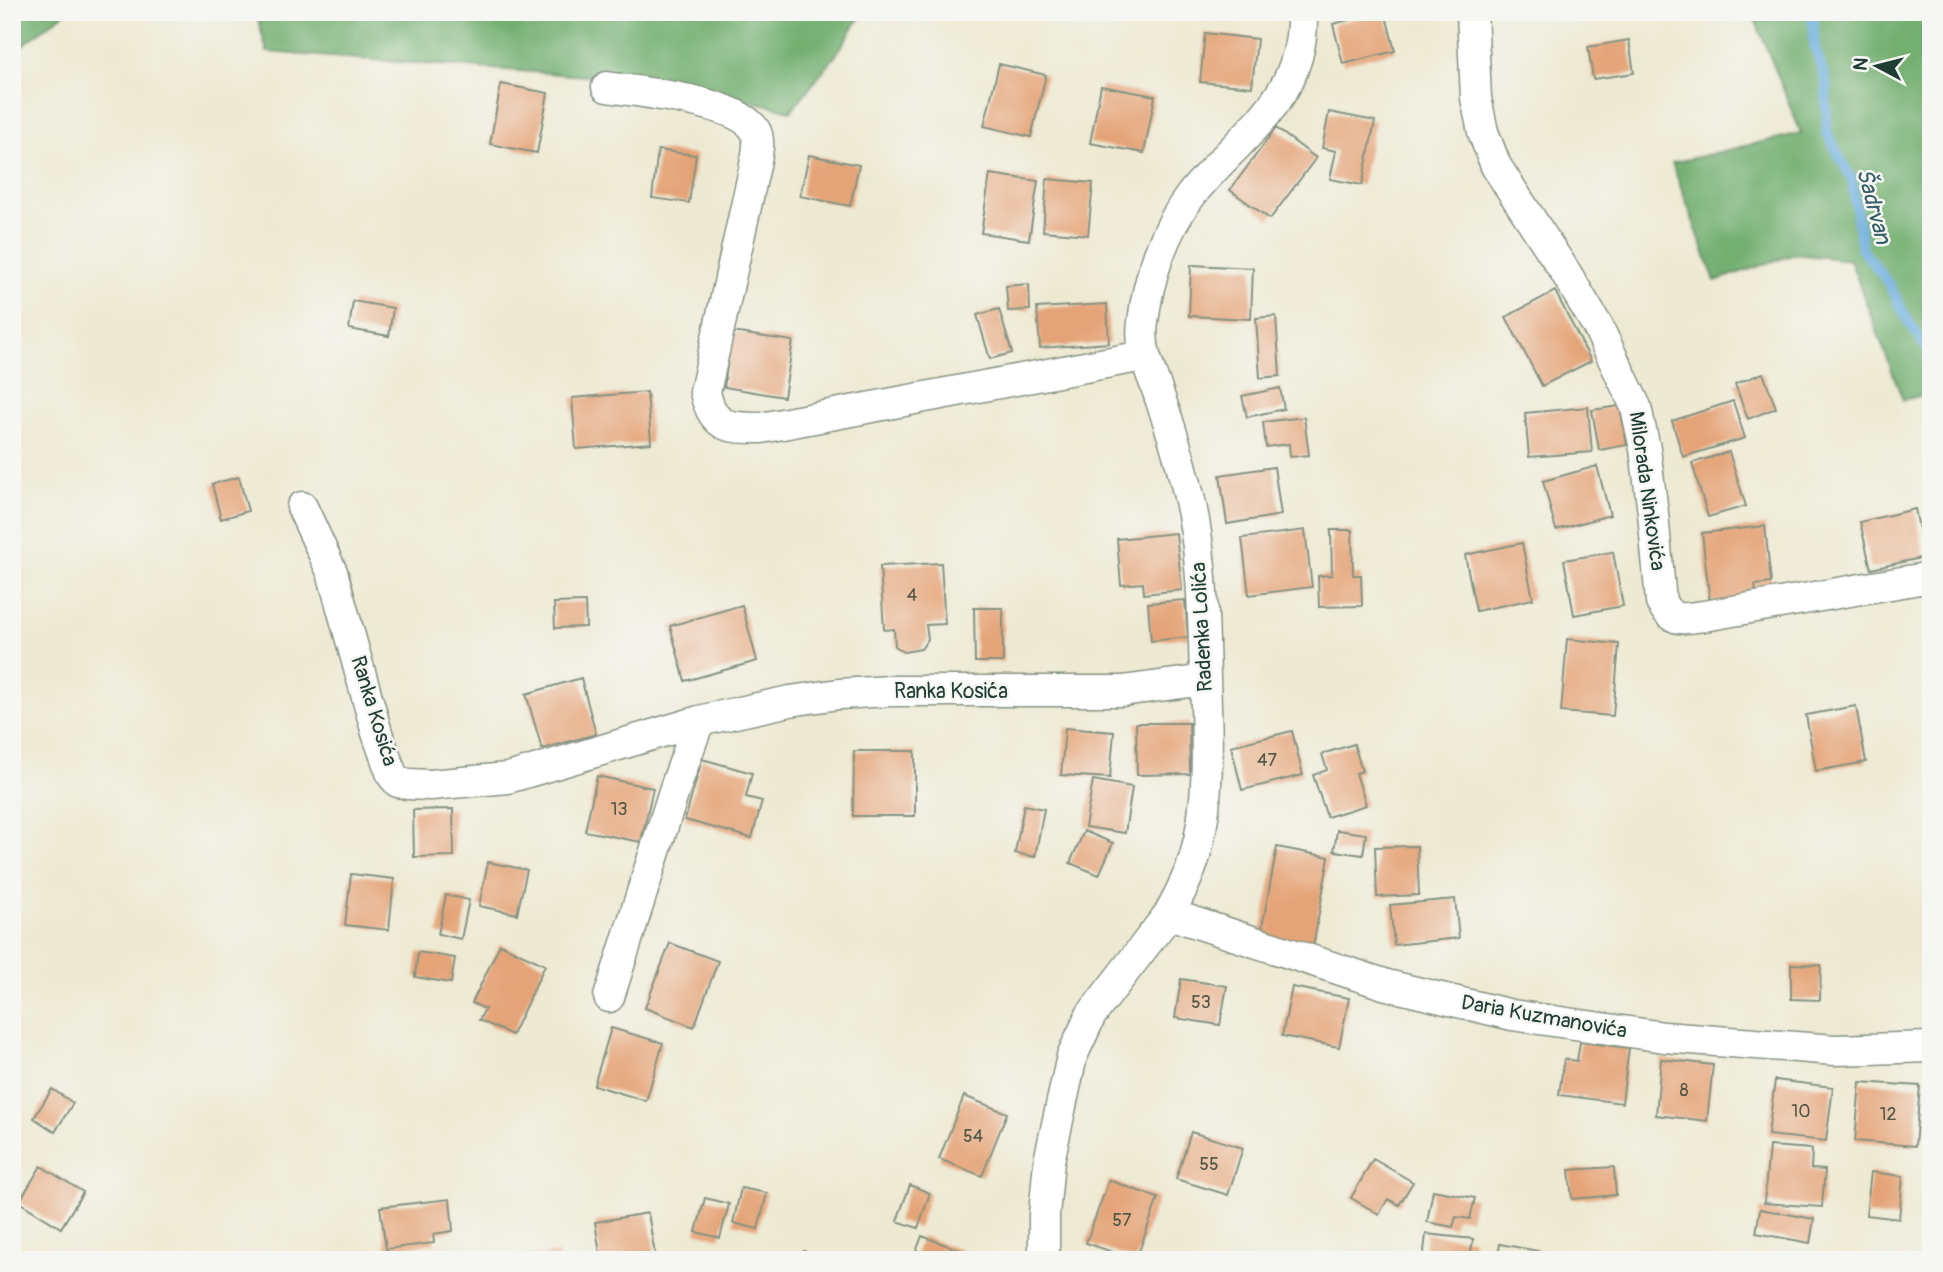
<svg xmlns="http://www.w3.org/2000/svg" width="1943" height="1272" font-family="Pangolin,sans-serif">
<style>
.forest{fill:#72af6f;stroke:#487652;stroke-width:2}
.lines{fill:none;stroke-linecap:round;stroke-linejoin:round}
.stream{stroke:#67abdd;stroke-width:10}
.building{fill:#e5a478}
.minor-casing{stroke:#869383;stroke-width:33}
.minor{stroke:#fff;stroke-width:30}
.labels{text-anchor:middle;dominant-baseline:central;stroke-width:5;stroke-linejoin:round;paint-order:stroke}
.number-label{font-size:18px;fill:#505745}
.street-label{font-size:21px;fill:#1f3d34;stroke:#f6f6f2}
.water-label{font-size:23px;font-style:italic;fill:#355e67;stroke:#f6f6f2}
</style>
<rect width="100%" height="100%" fill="#f6f6f2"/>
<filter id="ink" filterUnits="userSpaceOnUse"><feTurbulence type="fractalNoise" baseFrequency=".0143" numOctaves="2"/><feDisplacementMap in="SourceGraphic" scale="14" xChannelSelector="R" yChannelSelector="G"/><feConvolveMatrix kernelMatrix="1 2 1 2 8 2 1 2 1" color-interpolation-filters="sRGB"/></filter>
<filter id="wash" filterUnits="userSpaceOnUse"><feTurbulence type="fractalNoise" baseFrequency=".00686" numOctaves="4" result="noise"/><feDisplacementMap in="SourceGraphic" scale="28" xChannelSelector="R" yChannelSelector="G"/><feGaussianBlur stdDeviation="1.57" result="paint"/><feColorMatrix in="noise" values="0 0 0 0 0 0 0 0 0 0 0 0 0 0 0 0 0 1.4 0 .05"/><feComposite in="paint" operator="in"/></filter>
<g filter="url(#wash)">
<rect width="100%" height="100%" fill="#ede9d2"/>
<path class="forest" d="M12 12H66L12 53Z
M256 12H863L836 55 791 111 699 88 599 77 267 52Z
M1752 12H1931V393L1903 400 1850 260 1795 254 1715 281 1672 163 1801 133Z"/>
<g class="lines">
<path class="stream" d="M1812 12 1815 48 1826 82 1827 133 1852 180 1862 249 1889 284 1908 321 1931 355"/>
</g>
<g id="blocks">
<path class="building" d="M1380 12H1385L1395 51 1343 64 1333 24Z
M1205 33 1257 39 1252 87 1200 82Z
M1629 40 1634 73 1593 79 1588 47Z
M999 64 1046 75 1031 137 984 126Z
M501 84 548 93 537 153 490 144Z
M1101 86 1155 96 1144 153 1090 143Z
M1329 112 1375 121 1362 185 1330 179 1336 151 1322 148Z
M1276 128 1316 158 1270 219 1230 190Z
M658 150 696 155 689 203 652 198Z
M809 155 859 165 850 206 800 196Z
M990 174 1038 181 1029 240 981 233Z
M1047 179 1093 183 1088 235 1043 231Z
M1191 265 1253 268 1251 319 1189 316Z
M1029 284 1030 310 1008 311 1006 286Z
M1555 291 1591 361 1542 386 1506 317Z
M353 301 393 308 389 336 349 329Z
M1107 304 1109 343 1040 348 1037 308Z
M999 309 1012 353 990 359 977 315Z
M1276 316 1280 376 1260 378 1256 318Z
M732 332 793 341 784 397 724 387Z
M1763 373 1776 408 1748 419 1735 384Z
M1280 388 1284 409 1247 417 1242 396Z
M647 392 651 443 576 449 572 398Z
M1733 401 1745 438 1683 457 1672 421Z
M1620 406 1627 445 1599 450 1592 410Z
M1588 407 1592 452 1529 457 1525 413Z
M1304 417 1309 455 1290 457 1289 444 1266 447 1263 422Z
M1729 452 1746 506 1708 517 1692 463Z
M1597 466 1610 515 1556 530 1543 481Z
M1274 467 1281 515 1227 524 1220 475Z
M239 477 248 511 221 519 212 484Z
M1915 509 1925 557 1871 569 1860 522Z
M1765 526 1771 583 1755 585 1757 598 1710 603 1702 533Z
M1305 530 1312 587 1249 595 1242 538Z
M1331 530H1352L1353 575H1361L1362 606 1319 607 1318 576 1332 575Z
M1176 533 1182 590 1144 594 1143 583 1121 585 1117 539Z
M1522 543 1533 599 1476 611 1465 555Z
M1613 552 1623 606 1574 615 1564 560Z
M941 563 945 624 926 625 928 639 921 649 904 652 895 646 894 629 884 630 880 566Z
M1185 600 1188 637 1151 641 1148 603Z
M585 602 586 627 555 628 554 603Z
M742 605 757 661 685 681 670 626Z
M974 608H1003V662H975Z
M1567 639 1619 644 1613 716 1561 712Z
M581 678 596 734 542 749 526 694Z
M1856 706 1866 762 1816 771 1806 715Z
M1136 723H1189L1190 774 1137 775Z
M1065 728 1114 732 1110 778 1061 775Z
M1292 731 1303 775 1242 790 1231 746Z
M1354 744 1362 771 1356 773 1366 805 1327 817 1313 775 1327 770 1322 754Z
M854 751H915V816H853Z
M702 759 752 773 746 797 762 801 752 838 685 820Z
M597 776 653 788 641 842 585 831Z
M1093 780 1132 787 1125 833 1085 827Z
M1024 805 1044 809 1035 857 1015 853Z
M453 809 454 856 414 857 413 810Z
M1337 830 1366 834 1363 855 1334 851Z
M1084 831 1113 843 1099 875 1070 863Z
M1417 846 1419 895 1377 897 1375 847Z
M1277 847 1329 857 1313 947 1260 938Z
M488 862 527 870 517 914 479 906Z
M351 874 394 879 389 930 345 925Z
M446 895 469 900 461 939 438 934Z
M1455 899 1459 938 1394 945 1390 905Z
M670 943 718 961 694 1027 645 1008Z
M500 944 545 965 512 1035 479 1020 485 1009 472 1003Z
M418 952 455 958 451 983 415 977Z
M1791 964 1821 965 1820 1000 1791 999Z
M1181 979 1227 986 1220 1025 1175 1018Z
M1292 987 1349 998 1339 1047 1282 1036Z
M611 1028 663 1043 646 1101 594 1085Z
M1580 1042 1629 1048 1622 1103 1559 1095 1564 1059 1577 1061Z
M1661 1059 1713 1065 1707 1121 1656 1115Z
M1775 1080 1833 1087 1826 1141 1768 1135Z
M1860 1082 1920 1086 1915 1146 1855 1141Z
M52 1089 73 1103 55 1132 34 1118Z
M964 1096 1007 1113 982 1176 939 1159Z
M1191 1132 1243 1148 1228 1195 1176 1179Z
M1769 1146 1812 1149 1811 1169 1825 1170 1822 1207 1764 1203Z
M1373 1159 1413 1182 1399 1205 1388 1199 1379 1214 1351 1198Z
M41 1166 83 1192 61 1228 19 1202Z
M1614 1167 1616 1195 1572 1199 1569 1170Z
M1871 1172 1903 1176 1899 1219 1866 1215Z
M1109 1180 1158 1198 1136 1260 1086 1243Z
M910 1185 930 1193 918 1228 897 1221Z
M741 1188 767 1193 758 1229 733 1223Z
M1433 1190 1475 1198 1470 1219 1456 1217 1453 1227 1427 1222Z
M705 1198 729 1204 720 1238 696 1232Z
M450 1199 453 1231 433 1234 434 1243 386 1249 380 1207Z
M1760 1209 1814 1219 1810 1243 1756 1233Z
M648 1213 656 1260H601L595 1222Z
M1426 1234 1473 1239 1470 1260H1423Z
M922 1236 971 1254 969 1260H913Z
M1500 1244 1549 1253 1547 1260H1497Z
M804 1251 821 1260H800Z
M558 1253 559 1260H518V1257Z"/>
</g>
</g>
<g filter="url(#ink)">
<use href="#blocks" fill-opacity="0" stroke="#869383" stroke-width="2"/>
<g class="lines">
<g class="minor-casing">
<path id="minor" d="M1472 12 1476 98 1483 132 1496 166 1566 273 1598 327 1636 407 1645 449 1653 513 1661 602C1673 624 1683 618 1704 616L1931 577
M607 87C639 92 742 101 756 132 761 143 756 159 754 170L705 392C713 428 728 428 761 428L1143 356
M302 507 332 572 377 733 392 775 398 782 408 784 430 785 508 778 699 721 790 701 839 694 890 691H1122L1205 680
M1169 914 1387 985 1512 1015 1664 1037 1835 1050 1931 1047
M609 997 675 788 699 721
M1044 1260V1215L1049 1161 1072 1056 1091 1015 1169 914C1179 895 1189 877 1195 856 1211 799 1207 736 1205 678 1203 612 1203 547 1186 484 1179 455 1170 426 1160 398 1151 370 1139 352 1143 322 1148 278 1164 230 1191 195 1240 133 1305 102 1302 12"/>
</g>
<use href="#minor" class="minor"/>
</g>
</g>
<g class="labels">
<g class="number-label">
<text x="912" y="595">4</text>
<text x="1267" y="760">47</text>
<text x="619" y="809">13</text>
<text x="1201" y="1002">53</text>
<text x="1684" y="1090">8</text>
<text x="1801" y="1111">10</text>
<text x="1888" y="1114">12</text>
<text x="973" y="1136">54</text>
<text x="1209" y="1164">55</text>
<text x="1122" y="1220">57</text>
</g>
<g class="street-label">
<text transform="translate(1647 491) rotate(82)">Milorada Ninkovića</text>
<text transform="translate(1202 627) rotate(-93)">Radenka Lolića</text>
<text x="951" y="691">Ranka Kosića</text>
<text transform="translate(374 711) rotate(73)">Ranka Kosića</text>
<text transform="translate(1544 1017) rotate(10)">Daria Kuzmanovića</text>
</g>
<g class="water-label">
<text transform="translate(1874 206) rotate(75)">Šadrvan</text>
</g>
</g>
<rect width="1943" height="1272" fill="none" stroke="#f6f6f2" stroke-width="42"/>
<g transform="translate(1877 66) rotate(277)" stroke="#f6f6f2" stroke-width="5" paint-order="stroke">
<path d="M0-5L12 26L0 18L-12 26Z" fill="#1f3d34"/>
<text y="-10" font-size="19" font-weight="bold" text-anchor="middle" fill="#1f3d34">N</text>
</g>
</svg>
